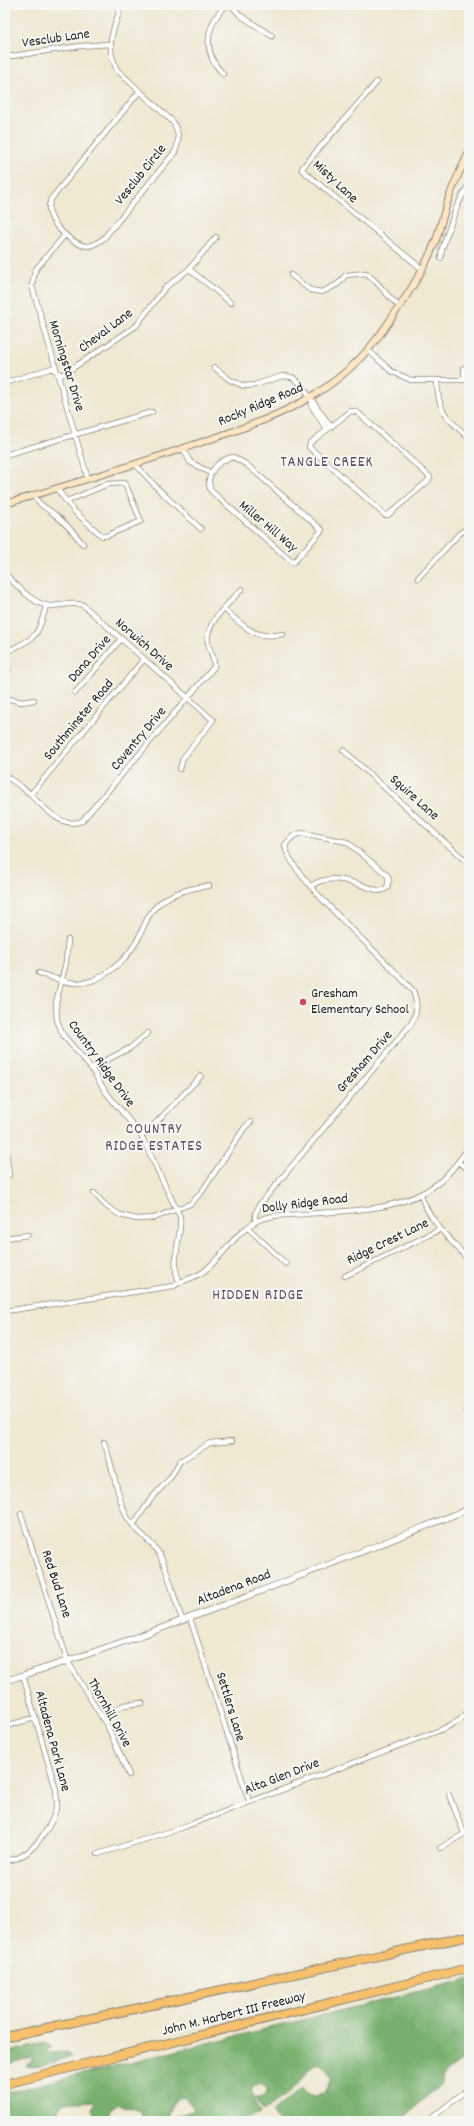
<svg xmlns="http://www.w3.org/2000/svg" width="474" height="2126" font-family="Dekko,sans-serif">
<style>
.forest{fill:#78b16e;stroke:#4a6645}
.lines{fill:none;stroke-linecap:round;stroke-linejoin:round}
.minor-casing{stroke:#868277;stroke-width:6}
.tertiary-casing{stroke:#868277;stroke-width:7}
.secondary-casing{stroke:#868277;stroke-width:8}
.motorway-casing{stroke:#868277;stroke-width:10}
.minor{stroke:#fff;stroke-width:4.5}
.tertiary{stroke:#fff;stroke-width:5.5}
.secondary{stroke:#fce6c4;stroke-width:6}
.motorway{stroke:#f7c06c;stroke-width:8}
.poi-dot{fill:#d1495b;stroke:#f6f6f2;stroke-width:1.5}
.labels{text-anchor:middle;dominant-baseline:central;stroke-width:4;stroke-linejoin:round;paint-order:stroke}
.street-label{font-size:14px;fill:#1c1c1c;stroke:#f6f6f2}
.poi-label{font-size:14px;fill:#1c1c1c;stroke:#f6f6f2;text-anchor:start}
.neighbourhood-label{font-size:15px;letter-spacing:1px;fill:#5b495c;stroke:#f6f6f2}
</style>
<rect width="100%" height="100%" fill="#f6f6f2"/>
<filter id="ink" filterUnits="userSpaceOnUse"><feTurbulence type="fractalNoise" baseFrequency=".025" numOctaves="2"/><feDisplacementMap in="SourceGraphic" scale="8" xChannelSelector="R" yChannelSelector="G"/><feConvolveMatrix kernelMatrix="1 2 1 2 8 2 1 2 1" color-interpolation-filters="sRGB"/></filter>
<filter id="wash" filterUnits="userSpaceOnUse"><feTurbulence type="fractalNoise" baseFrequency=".012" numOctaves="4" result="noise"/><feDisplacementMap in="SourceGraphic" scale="16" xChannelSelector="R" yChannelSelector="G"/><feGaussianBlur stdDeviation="0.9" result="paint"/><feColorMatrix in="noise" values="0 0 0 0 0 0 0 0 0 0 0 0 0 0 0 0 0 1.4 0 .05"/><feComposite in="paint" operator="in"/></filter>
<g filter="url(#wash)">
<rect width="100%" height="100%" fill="#efe8d2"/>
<path class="forest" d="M469 1979V2054L441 2077V2084L409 2113 405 2121H277L271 2113 301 2088 309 2096C322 2097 328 2089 332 2078L328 2070 321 2064 315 2065 286 2095 263 2111 256 2098 267 2094V2089L261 2083 253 2086 251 2090 260 2113 238 2121H173L176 2116 192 2111V2107L185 2097C172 2098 170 2111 167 2121H142L141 2112 135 2109 117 2104 110 2110 107 2121H98L92 2109 95 2103 93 2101 63 2103 58 2110 61 2121 5 2120V2093Z
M45 2043 52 2047 46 2051 48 2053 66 2052 71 2055C63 2061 36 2068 26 2065L33 2058 31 2057 5 2065V2053Z"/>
</g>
<g filter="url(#ink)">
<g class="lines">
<g class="minor-casing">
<path id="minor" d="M121 5C114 32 104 42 117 70L173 122C179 132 180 141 175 152L104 238C98 242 94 246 87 246 72 245 49 223 49 208 49 205 50 202 51 199L139 92
M231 5 240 15 272 36
M5 57 81 46 109 44
M223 74C219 69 214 64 212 58 204 39 211 18 227 5
M377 82 303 167 302 170 422 269
M65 235 35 270 32 286 88 479
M441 258 442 249 457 206 469 184
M189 269 231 303
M291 275 310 290 322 292 338 284 346 275 366 273C379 282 386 296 399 306
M368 350 391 371 411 380H469
M214 367 230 380 244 386 255 385 282 376 292 377 300 383 331 427
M464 379V368
M437 381C438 413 446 417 469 438
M5 383 52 368 61 375 67 372 136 326 165 288 189 269 216 237
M312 402 311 405 327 430
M351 411 357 412 430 477 428 481 388 515H385L309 447 310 443Z
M183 448 190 462 211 473
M5 455 152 412
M233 457 246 464 322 530 293 563 211 491C204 474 218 460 233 457Z
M136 465 159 490 201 529
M57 489 74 511 102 536H106L141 521 125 483 108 484 67 501
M34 496C39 506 46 507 54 514 66 523 74 533 83 544
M5 574C16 584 30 601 45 605 57 609 70 600 83 605L213 720 183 758 180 769
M418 578 459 534 469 527
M224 609C245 627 254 640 283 634
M6 652C36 637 38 638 46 606
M5 686 8 670 6 652
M75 693 121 639
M5 698 22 702 34 700
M343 750 469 864
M5 776C14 781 22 788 31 794 33 796 34 799 37 801 50 813 63 828 82 821L214 667C215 657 210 653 208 643 204 624 230 602 242 589
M31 794 144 659
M68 940 66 962 56 1003 57 1020 63 1035 91 1068 105 1091 141 1135 180 1217C182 1239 170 1259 179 1282
M39 973C50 977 63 982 75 983 100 985 127 960 138 939 144 927 148 912 160 903 171 893 194 887 209 886
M91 1068 130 1048 148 1033
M141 1135 147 1132 201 1076
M5 1144 9 1175 5 1176
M458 1162 469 1170
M94 1193 106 1206 120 1215 137 1219 154 1218 190 1204 201 1193 245 1127 251 1122
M421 1195C427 1218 453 1243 469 1260
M255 1222V1214L260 1204 411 1024C418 1013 418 1003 413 991 388 960 289 878 285 845L293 836 302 833 347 842 387 875 389 879 387 888 380 891C358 885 332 871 311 886
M248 1228 286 1264
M5 1238 28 1235
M345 1276 441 1229
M5 1311 174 1286C181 1280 193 1279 203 1272 222 1258 234 1234 255 1222 269 1214 290 1215 306 1214 350 1210 400 1212 437 1184 449 1175 459 1160 469 1148
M469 1406 467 1412 469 1421
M104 1442C113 1466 116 1492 126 1515 133 1530 149 1538 158 1552 170 1572 173 1599 183 1621
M21 1514 68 1662 108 1727 129 1775
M133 1525 151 1499 171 1477 180 1461 210 1443 232 1441
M190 1618 249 1801
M102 1718 124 1705 142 1703
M5 1726 35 1718
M449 1795 464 1833
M440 1848 469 1831
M98 1854 181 1828 443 1729 460 1720 469 1711
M5 1861C10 1860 16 1859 20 1857 37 1848 55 1822 57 1803 57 1799 56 1794 56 1790L23 1675
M428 2121 469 2088"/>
</g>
<g class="tertiary-casing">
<path id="tertiary" d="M5 1681C163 1632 315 1570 469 1509"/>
</g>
<g class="secondary-casing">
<path id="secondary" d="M5 504C65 486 125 468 184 448 262 422 335 401 384 329 403 302 424 271 436 240 441 225 444 210 450 195 455 180 463 166 469 152"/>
</g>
<g class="motorway-casing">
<path id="motorway" d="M5 2037 469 1936
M5 2084 469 1968"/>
</g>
<use href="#minor" class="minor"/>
<use href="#tertiary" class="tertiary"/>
<use href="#secondary" class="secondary"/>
<use href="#motorway" class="motorway"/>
</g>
</g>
<circle class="poi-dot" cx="303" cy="1002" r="4"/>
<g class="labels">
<g class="street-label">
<text transform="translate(56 39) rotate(-8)">Vesclub Lane</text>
<text transform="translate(141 175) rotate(-51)">Vesclub Circle</text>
<text transform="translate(335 182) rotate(43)">Misty Lane</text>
<text transform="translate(106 331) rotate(-37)">Cheval Lane</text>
<text transform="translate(66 366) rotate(73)">Morningstar Drive</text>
<text transform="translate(261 405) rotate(-23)">Rocky Ridge Road</text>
<text transform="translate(268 527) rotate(40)">Miller Hill Way</text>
<text transform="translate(144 645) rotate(41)">Norwich Drive</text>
<text transform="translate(90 659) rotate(-49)">Dana Drive</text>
<text transform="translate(79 720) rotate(-50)">Southminster Road</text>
<text transform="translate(139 739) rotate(-50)">Coventry Drive</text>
<text transform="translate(414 798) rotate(42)">Squire Lane</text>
<text transform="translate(365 1062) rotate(-49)">Gresham Drive</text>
<text transform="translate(101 1064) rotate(54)">Country Ridge Drive</text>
<text transform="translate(305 1204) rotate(-7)">Dolly Ridge Road</text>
<text transform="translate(388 1242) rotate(-26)">Ridge Crest Lane</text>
<text transform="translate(56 1584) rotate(72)">Red Bud Lane</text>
<text transform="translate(234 1588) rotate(-21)">Altadena Road</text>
<text transform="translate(230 1707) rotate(73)">Settlers Lane</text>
<text transform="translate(109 1713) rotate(61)">Thornhill Drive</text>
<text transform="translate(52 1741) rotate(75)">Altadena Park Lane</text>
<text transform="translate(282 1777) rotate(-21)">Alta Glen Drive</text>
<text transform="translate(234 2014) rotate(-14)">John M. Harbert III Freeway</text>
</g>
<g class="poi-label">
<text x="311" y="994">Gresham<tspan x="311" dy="16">Elementary School</tspan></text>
</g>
<g class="neighbourhood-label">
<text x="327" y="463">TANGLE CREEK</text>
<text x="154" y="1130">COUNTRY<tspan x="154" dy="17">RIDGE ESTATES</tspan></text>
<text x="258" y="1296">HIDDEN RIDGE</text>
</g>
</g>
<rect width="474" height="2126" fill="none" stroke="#f6f6f2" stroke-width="20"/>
</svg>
